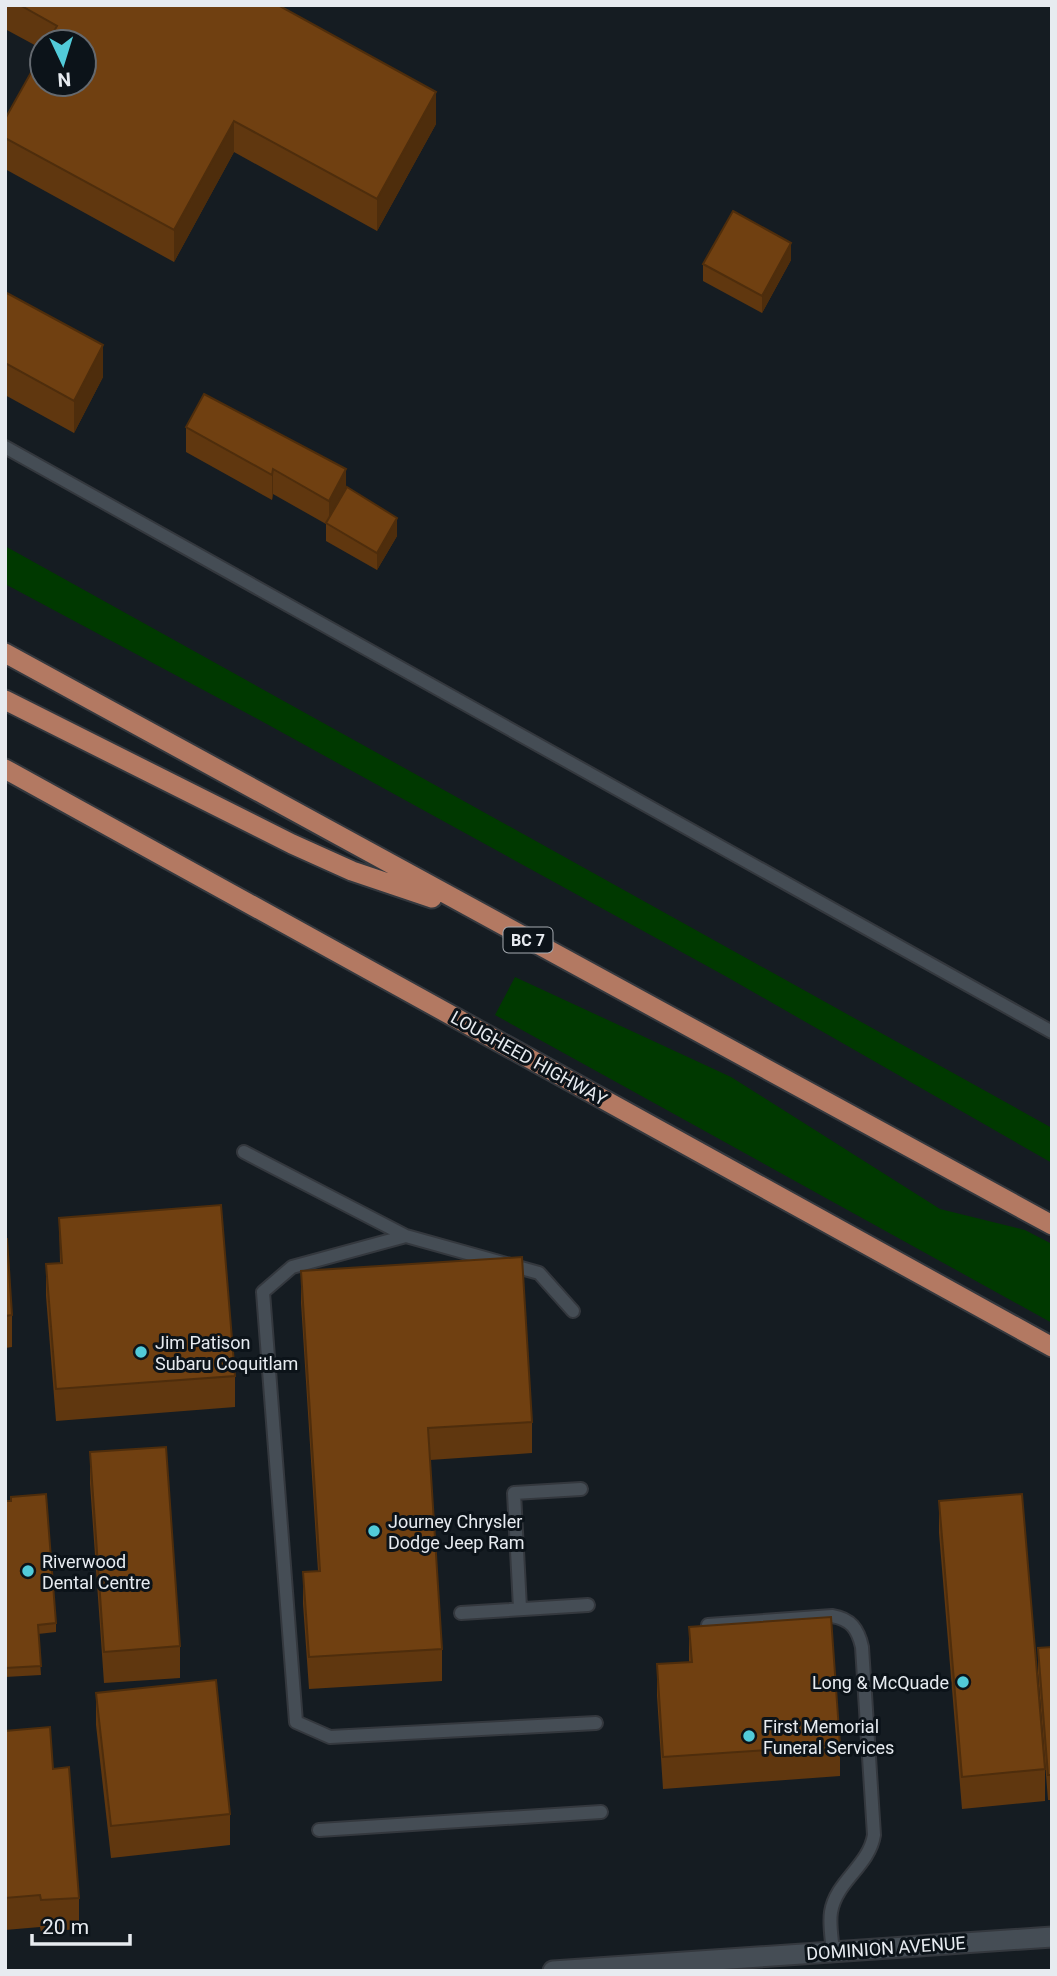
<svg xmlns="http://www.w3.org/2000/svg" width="1057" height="1976" font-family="Roboto,sans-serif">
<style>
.green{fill:#003900}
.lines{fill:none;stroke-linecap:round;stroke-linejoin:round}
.service-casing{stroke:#34383e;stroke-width:16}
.tertiary-casing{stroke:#34383e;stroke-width:23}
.primary-casing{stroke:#34383e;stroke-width:23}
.service{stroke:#454d55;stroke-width:12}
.tertiary{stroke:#454d55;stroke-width:19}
.primary{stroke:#b37962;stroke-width:19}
.wall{fill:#60370f}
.shaded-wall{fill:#4e2d0c}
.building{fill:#704011;stroke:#4e2d0c;stroke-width:2}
.poi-dot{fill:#52cbd9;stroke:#0c1319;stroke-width:2.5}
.labels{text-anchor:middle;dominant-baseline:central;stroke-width:6;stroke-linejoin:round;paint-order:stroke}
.shield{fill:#0c1319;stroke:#a5aab0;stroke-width:2}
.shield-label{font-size:16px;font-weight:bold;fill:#e7ebf0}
.street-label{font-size:18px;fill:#e7ebf0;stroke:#0c1319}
.poi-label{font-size:18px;fill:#e7ebf0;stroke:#0c1319;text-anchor:start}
</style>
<rect width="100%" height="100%" fill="#151c22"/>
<path class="green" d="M5 546 1052 1128V1163L727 977 252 716 5 584Z
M515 977 731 1077 940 1209 1025 1230 1052 1244V1323L495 1015Z"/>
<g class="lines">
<g class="service-casing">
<path id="service" d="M5 447 1052 1032
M244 1152 406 1236 539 1273 573 1311
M406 1236 292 1267 263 1292 296 1722 330 1737 596 1723
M520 1608 514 1493 581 1489
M461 1613 588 1605
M708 1625 832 1616C851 1619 858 1629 862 1647L874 1835C869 1866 836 1881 831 1912 829 1925 832 1939 833 1952
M319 1830 601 1812"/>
</g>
<g class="tertiary-casing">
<path id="tertiary" d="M553 1971 1052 1937"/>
</g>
<g class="primary-casing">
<path id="primary" d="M5 653 1052 1225
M5 700 292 844 352 871 432 898
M5 769 1052 1347"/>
</g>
<use href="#service" class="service"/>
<use href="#tertiary" class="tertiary"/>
<use href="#primary" class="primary"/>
</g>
<path class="wall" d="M5 5H278L436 124 377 231 234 152 174 262 5 169V119L84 42H42V49L5 29Z
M791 260 762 313 703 281V264Z
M5 292 103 377 74 433 5 395Z
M186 427 346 488 397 536 377 570 326 541V524L273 494 272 500 186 452Z
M59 1218 235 1376V1407L56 1421 46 1296V1264L60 1263Z
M5 1239 12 1315V1347L5 1348Z
M301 1271 532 1422V1453L430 1460 442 1649V1681L309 1689 303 1604V1572L318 1571 301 1303Z
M90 1452 180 1646V1678L104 1683 90 1484Z
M5 1501 56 1623V1632L38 1634 41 1675 5 1677Z
M939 1501 1045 1769V1801L962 1809 939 1533Z
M689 1627 840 1745V1776L663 1789 657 1696V1664L689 1662Z
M1052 1647V1800H1048L1038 1673V1648Z
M96 1693 230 1814V1845L111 1858 96 1725Z
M5 1731 53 1769 79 1898V1929L41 1932 40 1927 5 1930Z"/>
<path class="shaded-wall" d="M436 92V124L377 231V199Z
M234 121V152L174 262V230Z
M791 243V260L762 313V296Z
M103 345V377L74 433V401Z
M273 469V494L272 500V475Z
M346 469V494L329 526V501Z
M397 518V536L377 570V553Z"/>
<path class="building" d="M20 5H278L436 92 377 199 234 121 174 230 5 138V119L42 53V84H84V42H48L57 26Z
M733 211 791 243 762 296 703 264Z
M5 292 103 345 74 401 5 363Z
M204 394 346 469 329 501 273 469 272 475 186 427Z
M347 487 397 518 377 553 326 523Z
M221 1205 235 1376 56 1389 46 1264 62 1263 59 1218Z
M5 1239H7L12 1315 5 1316Z
M522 1257 532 1422 428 1428 442 1649 309 1657 303 1572 320 1571 301 1271Z
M166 1447 180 1646 104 1652 90 1452Z
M46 1494 56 1623 38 1625 41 1666 5 1668V1501H11V1497Z
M1022 1494 1045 1769 962 1777 939 1501Z
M831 1617 840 1745 663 1757 657 1664 692 1662 689 1627Z
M1052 1647V1775H1048L1038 1648Z
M216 1680 230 1814 111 1826 96 1693Z
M50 1727 53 1769 69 1767 79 1898 41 1900 40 1895 5 1898V1731Z"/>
<g class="poi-dot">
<circle cx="141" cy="1352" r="7"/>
<circle cx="374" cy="1531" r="7"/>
<circle cx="28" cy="1571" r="7"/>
<circle cx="963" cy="1682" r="7"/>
<circle cx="749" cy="1736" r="7"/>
</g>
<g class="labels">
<rect class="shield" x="503.5" y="927.5" width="49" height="25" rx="5"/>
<g class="shield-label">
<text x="528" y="940">BC 7</text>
</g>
<g class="street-label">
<text transform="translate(529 1058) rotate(29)">LOUGHEED HIGHWAY</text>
<text transform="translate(886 1948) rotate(-4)">DOMINION AVENUE</text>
</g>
<g class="poi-label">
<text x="155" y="1342">Jim Patison<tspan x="155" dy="21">Subaru Coquitlam</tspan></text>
<text x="388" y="1521">Journey Chrysler<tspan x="388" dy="21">Dodge Jeep Ram</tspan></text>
<text x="42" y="1561">Riverwood<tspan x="42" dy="21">Dental Centre</tspan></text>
<text x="949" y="1682" text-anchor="end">Long &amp; McQuade</text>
<text x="763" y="1726">First Memorial<tspan x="763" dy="21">Funeral Services</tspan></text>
</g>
</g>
<rect width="1057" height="1976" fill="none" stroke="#e7ebf0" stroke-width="14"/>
<g transform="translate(63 63) rotate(176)"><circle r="33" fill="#0c1319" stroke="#64696f" stroke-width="2"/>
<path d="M0-5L12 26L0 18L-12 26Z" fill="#52cbd9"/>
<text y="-10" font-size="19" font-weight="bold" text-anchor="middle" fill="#e7ebf0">N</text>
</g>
<path d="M32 1934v10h98v-10" fill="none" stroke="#e7ebf0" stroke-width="3.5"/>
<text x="42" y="1934" font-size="21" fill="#e7ebf0" stroke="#0c1319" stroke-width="5" paint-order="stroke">20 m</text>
</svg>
